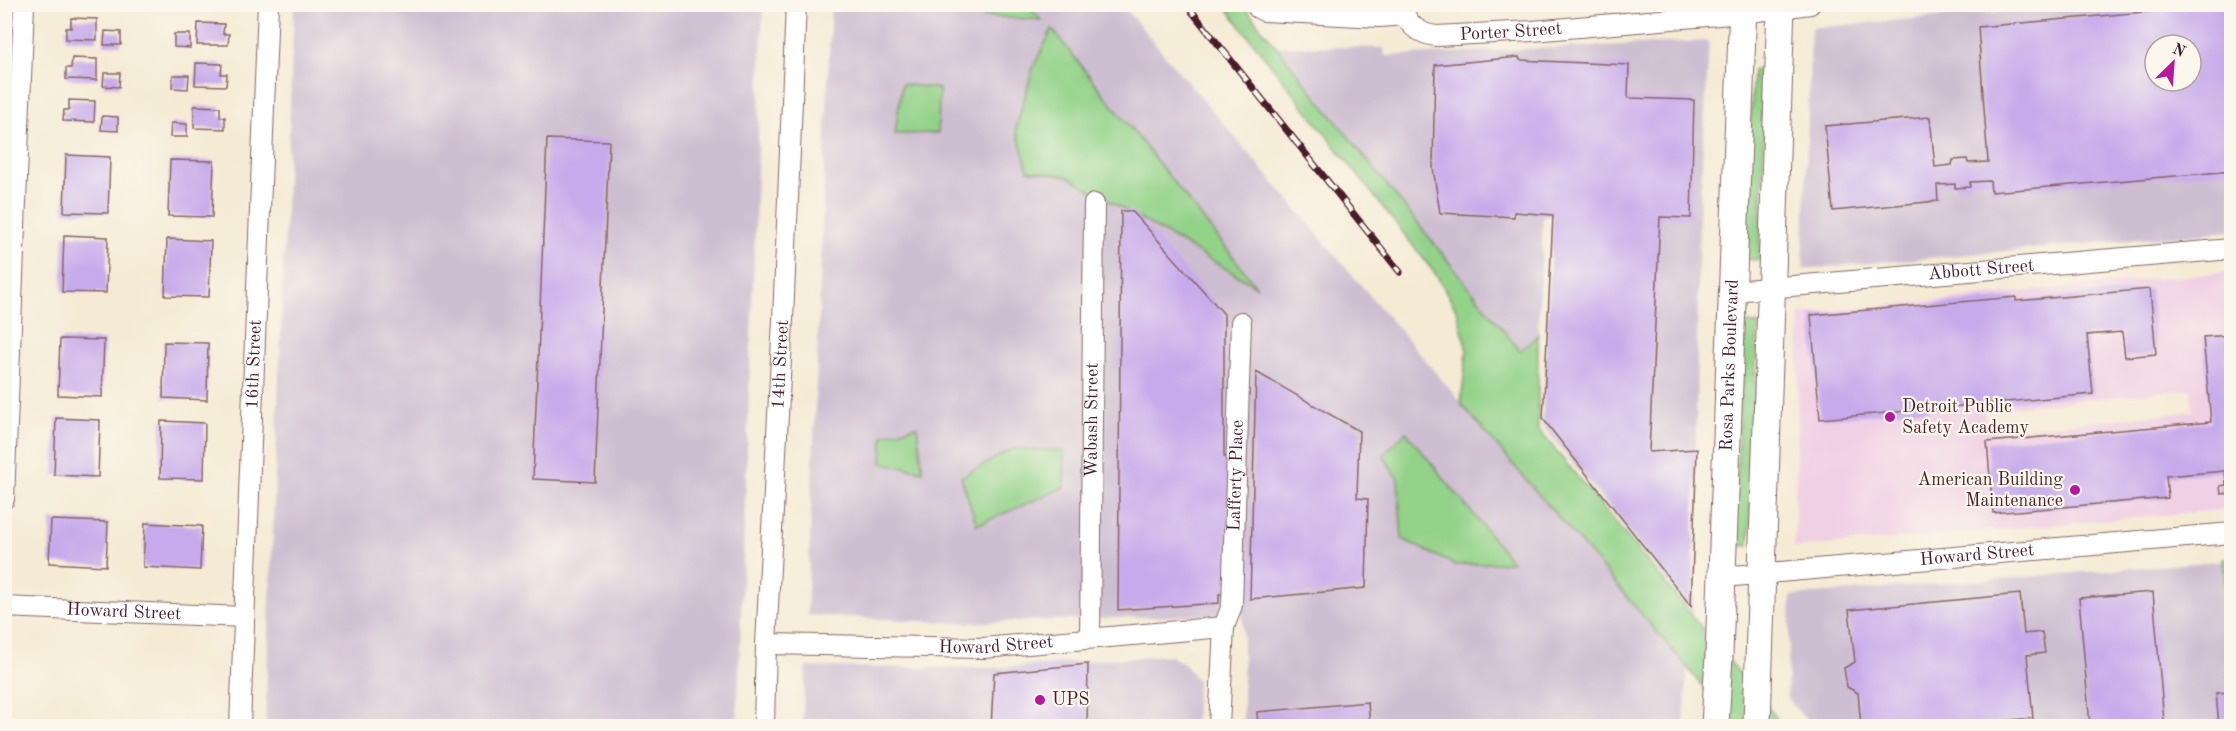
<svg xmlns="http://www.w3.org/2000/svg" width="2236" height="731" font-family="'Old Standard TT',serif">
<style>
.built{fill:#f0d0e4;fill-rule:evenodd}
.industrial{fill:#cebed1;fill-rule:evenodd}
.green{fill:#93d289;stroke:#6e785a;stroke-width:1.5}
.building{fill:#c7aaeb;fill-rule:evenodd}
.lines{fill:none;stroke-linecap:round;stroke-linejoin:round}
.minor-casing{stroke:#866666;stroke-width:22}
.secondary-casing{stroke:#866666;stroke-width:29}
.minor{stroke:#fff;stroke-width:20}
.secondary{stroke:#fff;stroke-width:27}
.rail-casing{stroke:#4a1f2b;stroke-width:7}
.rail{stroke:#fbf7ec;stroke-width:4.5;stroke-dasharray:14;stroke-linecap:butt}
.secondary-bridge-casing{stroke:#866666;stroke-width:29;stroke-linecap:butt}
.secondary-bridge{stroke:#fff;stroke-width:27}
.poi-dot{fill:#b5179e;stroke:#fbf7ec;stroke-width:2}
.labels{text-anchor:middle;dominant-baseline:central;stroke-width:4.5;stroke-linejoin:round;paint-order:stroke}
.street-label{font-size:18px;fill:#4a1f2b;stroke:#fbf7ec}
.poi-label{font-size:18px;fill:#4a1f2b;stroke:#fbf7ec;text-anchor:start}
</style>
<rect width="100%" height="100%" fill="#fbf7ec"/>
<filter id="ink" filterUnits="userSpaceOnUse"><feTurbulence type="fractalNoise" baseFrequency=".0167" numOctaves="2"/><feDisplacementMap in="SourceGraphic" scale="12" xChannelSelector="R" yChannelSelector="G"/><feConvolveMatrix kernelMatrix="1 2 1 2 8 2 1 2 1" color-interpolation-filters="sRGB"/></filter>
<filter id="wash" filterUnits="userSpaceOnUse"><feTurbulence type="fractalNoise" baseFrequency=".008" numOctaves="4" result="noise"/><feDisplacementMap in="SourceGraphic" scale="24" xChannelSelector="R" yChannelSelector="G"/><feGaussianBlur stdDeviation="1.35" result="paint"/><feColorMatrix in="noise" values="0 0 0 0 0 0 0 0 0 0 0 0 0 0 0 0 0 1.4 0 .05"/><feComposite in="paint" operator="in"/></filter>
<g filter="url(#wash)">
<rect width="100%" height="100%" fill="#f5ebd5"/>
<path class="built" d="M2231 271V509L1794 548 1800 314ZM2191 389 2193 411 1986 432 1984 410Z"/>
<path class="industrial" d="M294 5H763L737 726H265Z
M831 5H1122L1687 667 1684 726H1243V614L960 623 807 615Z
M2072 5H2231V231L1803 269 1811 28ZM2155 45H2191V81H2155Z
M1709 41 1699 219 1693 613 1542 425 1553 215H1543L1538 335 1520 351 1277 46 1384 48 1385 56Z
M2231 560V726H1811L1787 697 1791 596Z
M1169 655 1185 664 1197 681 1195 726H802L806 667 992 668Z"/>
<path class="green" d="M967 5H1028L1041 20 984 16Z
M1224 5H1243L1520 351 1538 335V429L1783 726H1732L1687 667 1461 404 1467 351 1458 313 1437 276Z
M1052 29 1257 287 1067 176 1028 170 1016 129 1033 68Z
M1756 69H1761L1766 74 1760 260 1744 259 1753 71Z
M902 84 939 89 938 133 895 134Z
M1743 323 1758 324 1749 546 1734 545Z
M917 426 923 471 882 463 883 435Z
M1406 432 1512 562 1455 565 1402 539 1398 479 1383 455Z
M1012 449 1064 451 1065 487 977 525 961 477Z
M2223 558H2231V649L2230 646Z"/>
<g id="blocks">
<path class="building" d="M1315 4H1372V9Z
M2232 4V171L1991 192 1990 181 1970 182V187L1955 188V184L1937 185 1938 201 1833 211 1825 126 1930 117 1935 167 1952 165 1953 160 1967 159 1968 163 1988 162 1978 27ZM2155 45H2191V81H2155Z
M71 18 97 19V40L66 39V28H71Z
M198 23 224 24 223 34H229L228 45H197Z
M105 31 121 32V45H104Z
M174 34H190V48L174 47Z
M1519 57 1520 60 1629 65 1628 98 1694 100 1691 218 1660 217 1649 452 1697 449 1691 606 1543 419 1553 215 1514 212V217L1440 213 1433 168 1435 65Z
M72 58 97 59V80L66 79V68H71Z
M196 63 222 64 221 74H227L226 86 195 85Z
M104 73H120L119 87 103 86Z
M173 75H189L188 89 172 88Z
M69 100 95 101 94 122 63 121 64 110H69Z
M194 106 220 107V117H225V129L194 128Z
M102 116 118 117V131L101 130Z
M171 123 187 124V137H170Z
M547 139 609 141 595 482 533 479Z
M66 155 110 157 108 213 64 212Z
M170 160 214 161 212 217 168 216Z
M1121 211H1132L1224 314V457H1231L1225 594H1219V603L1118 610Z
M64 235 108 237 106 293 62 292Z
M167 239 211 241 209 297 165 296Z
M2150 289 2156 354 2125 357 2122 332 2087 335 2093 394 1820 419 1811 315 2016 297V301Z
M2232 335V493L2221 494 2220 486 2226 485 2225 471 2166 476 2168 498 1993 513 1987 442 2211 422 2203 337Z
M60 339 104 340 102 397 58 395Z
M164 342 208 343 207 400 163 398Z
M1256 372 1359 431 1357 498 1368 499 1366 588 1250 599Z
M56 418 100 420 98 477 54 475Z
M161 421 205 423 204 479 160 478Z
M51 520 108 522 106 566 49 563Z
M145 523 202 526 200 570 143 567Z
M2153 592 2164 722 2090 726 2079 598Z
M2020 594 2024 634 2042 632 2045 653 2027 655 2033 718 1945 726H1861L1858 693 1847 687 1844 668 1855 662 1849 610Z
M1088 664 1087 726H991L994 673Z
M2232 692V726H2219L2216 693Z
M1368 702 1370 726H1258L1257 712Z"/>
</g>
</g>
<g filter="url(#ink)">
<use href="#blocks" fill-opacity="0" stroke="#866666" stroke-width="1.5"/>
<g class="lines">
<g class="minor-casing">
<g id="minor">
<path id="s1" d="M1258 8 1264 11 1379 17 1405 15C1411 28 1422 34 1436 36L1532 31 1742 13 1810 4"/>
<path id="s2" d="M1732 291 2232 249"/>
<path d="M4 499 24 4"/>
<path id="s3" d="M1722 577 2232 533"/>
<path id="s4" d="M4 607 244 617"/>
<path id="s5" d="M1090 638 1094 204"/>
<path id="s6" d="M766 644 983 648 1224 627"/>
<path id="s7" d="M240 726 268 4"/>
<path id="s8" d="M764 726 766 644 783 320 796 4"/>
<path id="s9" d="M1219 726 1224 627 1232 605 1241 322"/>
</g>
</g>
<g class="secondary-casing">
<g id="secondary">
<path id="s10" d="M1719 655 1743 4"/>
<path d="M1758 691 1781 4"/>
</g>
</g>
<use href="#minor" class="minor"/>
<use href="#secondary" class="secondary"/>
<g class="rail-casing">
<path id="rail" d="M1186 4 1400 272"/>
</g>
<use href="#rail" class="rail"/>
<g class="secondary-bridge-casing">
<path id="secondary-bridge" d="M1715 726 1719 655
M1757 726 1758 691"/>
</g>
<use href="#secondary-bridge" class="secondary-bridge"/>
</g>
</g>
<g class="poi-dot">
<circle cx="1890" cy="417" r="6"/>
<circle cx="2075" cy="490" r="6"/>
<circle cx="1040" cy="700" r="6"/>
</g>
<g class="labels">
<g class="street-label">
<text stroke="none"><textPath href="#s1" startOffset="262">Porter Street</textPath></text>
<text stroke="none"><textPath href="#s2" startOffset="250">Abbott Street</textPath></text>
<text stroke="none"><textPath href="#s7" startOffset="362">16th Street</textPath></text>
<text stroke="none"><textPath href="#s8" startOffset="362">14th Street</textPath></text>
<text stroke="none"><textPath href="#s10" startOffset="290">Rosa Parks Boulevard</textPath></text>
<text stroke="none"><textPath href="#s5" startOffset="218">Wabash Street</textPath></text>
<text stroke="none"><textPath href="#s9" startOffset="252">Lafferty Place</textPath></text>
<text stroke="none"><textPath href="#s3" startOffset="256">Howard Street</textPath></text>
<text stroke="none"><textPath href="#s4" startOffset="120">Howard Street</textPath></text>
<text stroke="none"><textPath href="#s6" startOffset="230">Howard Street</textPath></text>
</g>
<g class="poi-label">
<text x="1902" y="407">Detroit Public<tspan x="1902" dy="21">Safety Academy</tspan></text>
<text x="2063" y="480" text-anchor="end">American Building<tspan x="2063" dy="21">Maintenance</tspan></text>
<text x="1052" y="700">UPS</text>
</g>
</g>
<rect width="2236" height="731" fill="none" stroke="#fbf7ec" stroke-width="24"/>
<g transform="translate(2173 63) rotate(25)"><circle r="28" fill="#fbf7ec" stroke="#b4a19f" stroke-width="1.5"/>
<path d="M0-4.5L10 22L0 15L-10 22Z" fill="#b5179e"/>
<text y="-9" font-size="16" font-weight="bold" text-anchor="middle" fill="#4a1f2b">N</text>
</g>
</svg>
